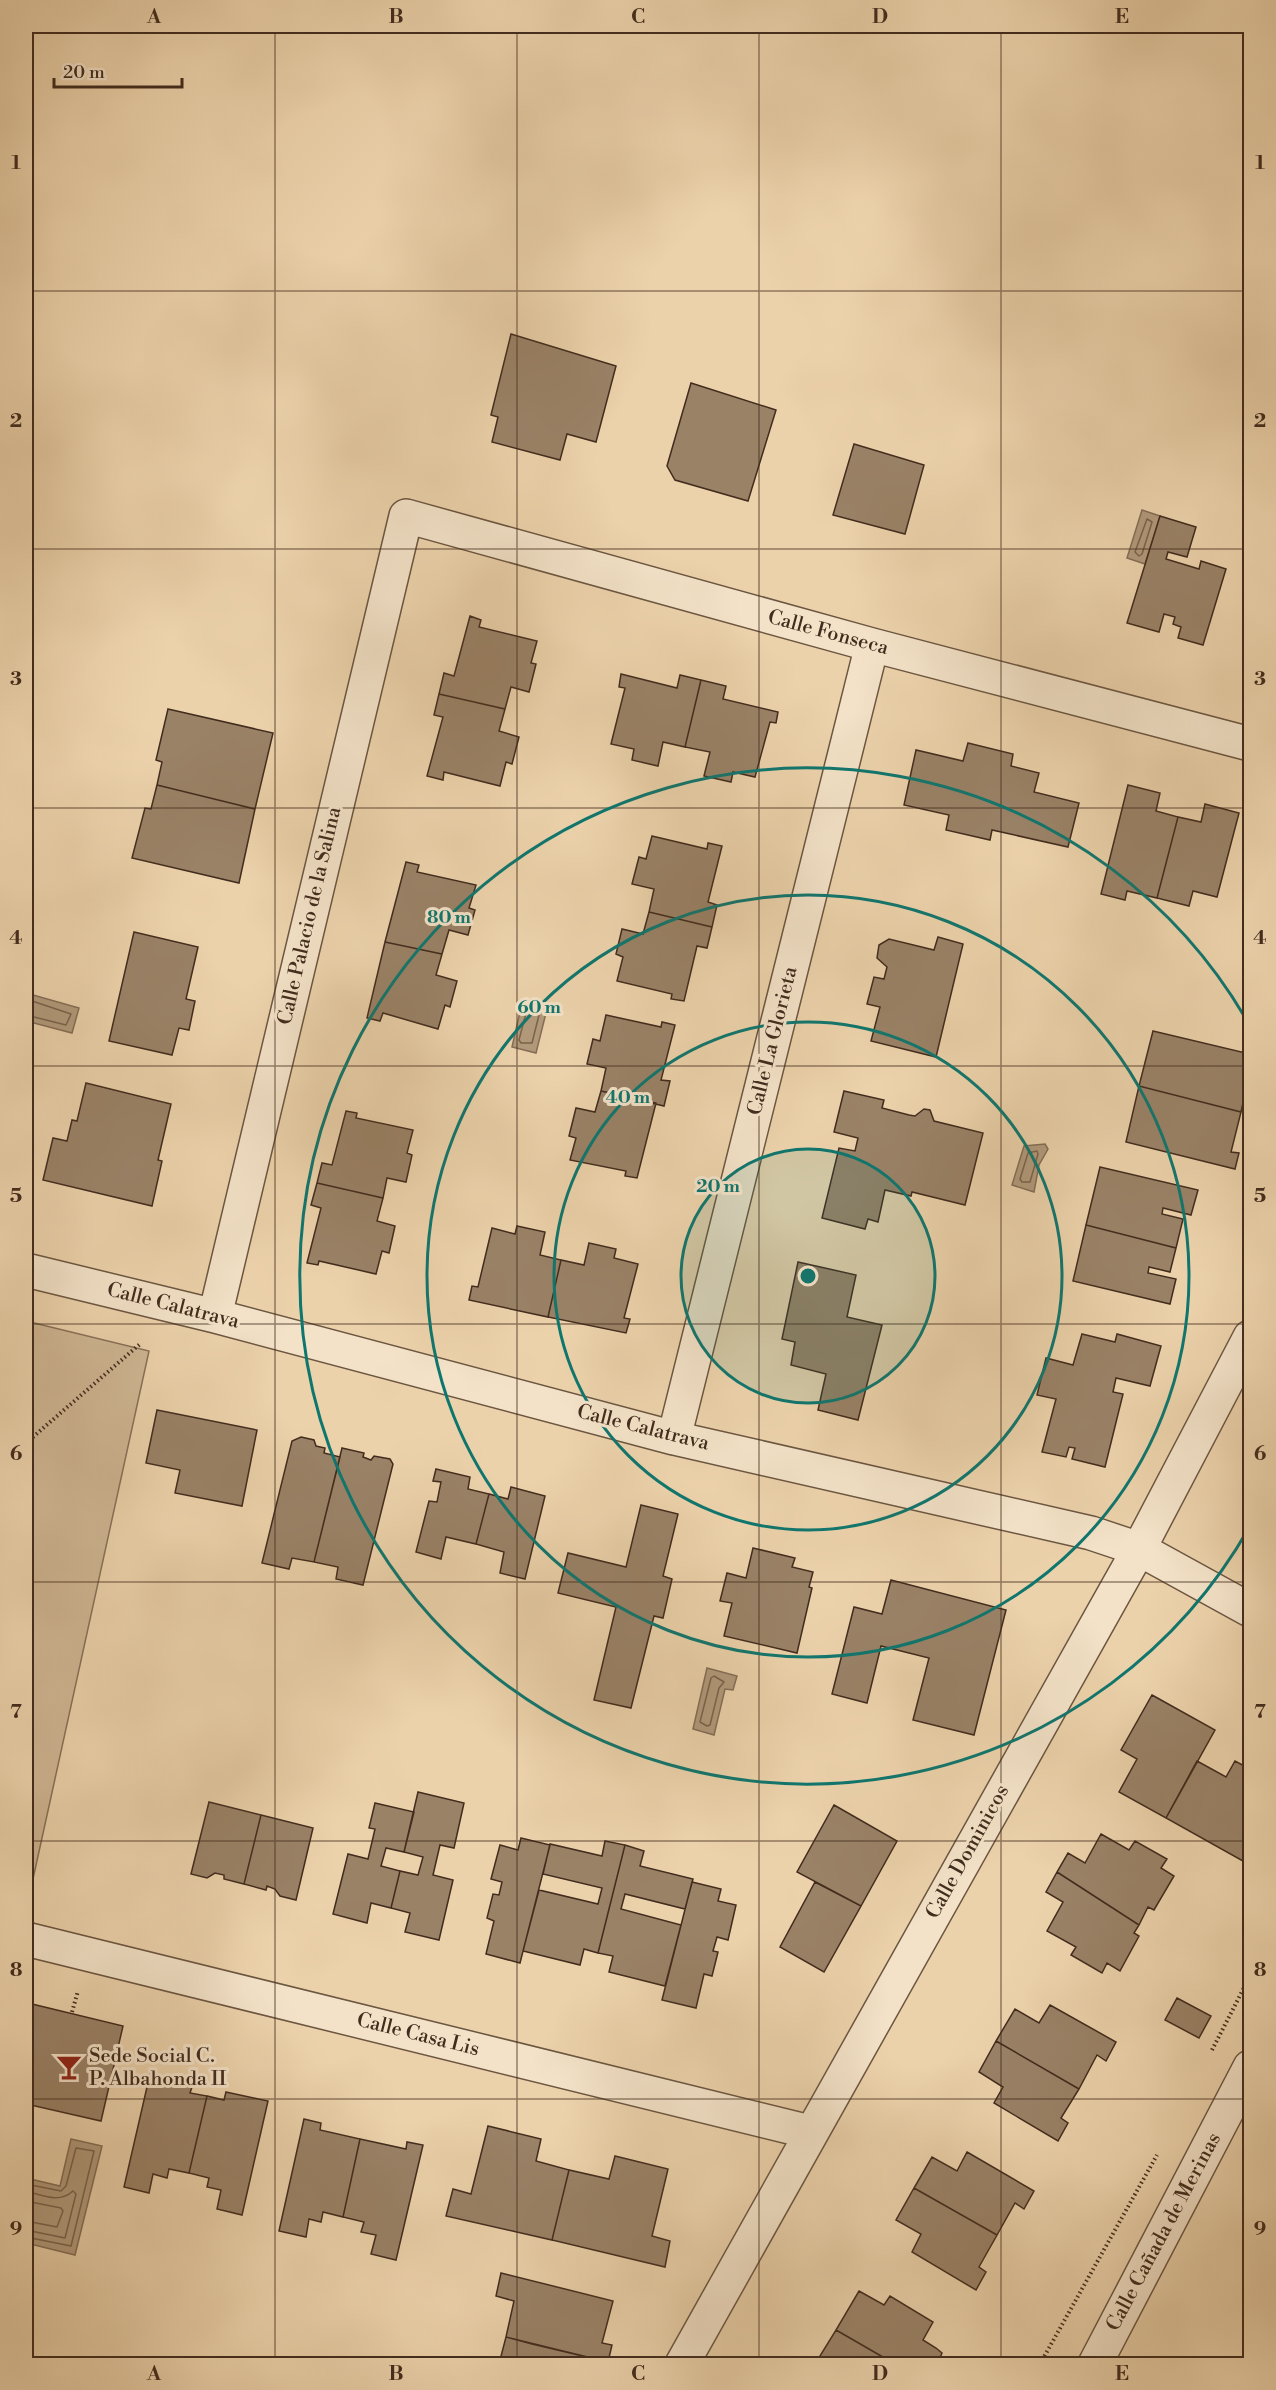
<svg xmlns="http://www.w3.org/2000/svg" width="1276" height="2390" font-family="'Libre Bodoni',serif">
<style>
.green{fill:#cfb693;stroke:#887158;stroke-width:1.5}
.water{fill:#b29a7b;stroke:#856e56;stroke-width:1.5}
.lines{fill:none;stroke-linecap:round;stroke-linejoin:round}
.shore{stroke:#7a634c;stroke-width:1.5}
.building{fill:#9a8267;stroke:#422c1e;stroke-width:1.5}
.minor-casing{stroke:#6c5641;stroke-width:36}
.path{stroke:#422c1e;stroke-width:4;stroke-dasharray:1.5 3;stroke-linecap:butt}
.minor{stroke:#f3e2c8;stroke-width:33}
.grid{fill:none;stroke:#422c1e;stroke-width:1.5;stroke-opacity:0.55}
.ring{fill:none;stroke:#0f766e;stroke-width:3}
.labels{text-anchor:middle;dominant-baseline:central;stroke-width:6;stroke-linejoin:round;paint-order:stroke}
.street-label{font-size:20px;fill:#422c1e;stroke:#f3e2c8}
.poi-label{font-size:20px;fill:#422c1e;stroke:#f3e2c8;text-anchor:start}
.centre{fill:#0f766e;stroke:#f3e2c8;stroke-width:3}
.ring-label{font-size:18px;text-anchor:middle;font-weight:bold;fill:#0f766e;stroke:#f3e2c8;stroke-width:6;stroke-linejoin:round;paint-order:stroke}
.neatline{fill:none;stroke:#422c1e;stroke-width:2}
.grid-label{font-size:20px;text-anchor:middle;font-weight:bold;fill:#422c1e}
</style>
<rect width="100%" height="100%" fill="#ecd2ab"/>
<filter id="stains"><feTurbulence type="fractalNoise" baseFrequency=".00333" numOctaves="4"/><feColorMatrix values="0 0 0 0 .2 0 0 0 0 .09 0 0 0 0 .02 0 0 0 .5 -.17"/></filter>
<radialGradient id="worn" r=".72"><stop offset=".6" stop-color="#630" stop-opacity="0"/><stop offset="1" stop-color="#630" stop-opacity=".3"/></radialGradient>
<path class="green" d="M26 1321 149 1351 31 1888 26 1887Z"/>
<path class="water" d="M1142 510 1160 516 1145 564 1127 558Z
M26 993 79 1008 72 1033 26 1021Z
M531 1001H536L540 1008 547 1009 536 1053 512 1047 522 1003 529 1005Z
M1045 1144 1048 1149 1039 1165 1034 1192 1012 1185 1024 1146Z
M707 1668 737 1676 733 1690 725 1689 714 1735 693 1729Z
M71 2139 102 2146 75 2255 26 2243V2178L60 2186Z"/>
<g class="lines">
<path class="shore" d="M1147 519 1152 522 1142 554 1139 556 1135 552Z
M26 999 71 1014 66 1025 26 1015
M534 1010 539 1015 532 1043H521L519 1040 526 1013Z
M1037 1151 1038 1154 1030 1182H1022L1020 1179 1028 1153Z
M714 1676 724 1682 719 1688 710 1725 707 1726 700 1722 711 1678Z
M26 2184 61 2191 66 2186 76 2148 94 2151 71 2246 26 2237
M26 2191C42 2195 59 2204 73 2191L76 2194 65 2238 26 2230
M26 2201 61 2208 63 2211 57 2227 26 2221"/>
</g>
<path class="building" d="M511 334 616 366 596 442 567 434 560 460 492 442 498 417 491 415Z
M691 383 776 410 748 501 675 480 667 466Z
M854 444 924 465 905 534 833 515Z
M1160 516 1196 527 1187 557 1168 552 1166 559 1199 569 1201 561 1226 569 1203 645 1178 638 1181 627 1173 624 1175 617 1164 614 1159 632 1127 623Z
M470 616 481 620 479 627 537 641 531 663 536 664 529 692 511 687 505 709 439 694 444 673 454 676Z
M621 674 677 688 680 675 701 680 685 747 663 742 658 766 632 760 634 749 611 744 625 688 619 687Z
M701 680 726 686 723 699 778 712 776 723 770 722 755 777 733 772 731 782 704 776 710 752 685 747Z
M439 694 505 709 499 731 519 737 512 764 506 762 500 786 444 772 443 780 427 776 443 717 434 715Z
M168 709 273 733 255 809 157 785 162 762 156 760Z
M968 743 1013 754 1011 766 1039 773 1034 792 1079 803 1068 847 992 830 990 840 946 830 949 815 904 805 916 750 963 761Z
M157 785 255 809 239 883 132 858 145 808 151 809Z
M1128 785 1160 793 1156 811 1178 817 1157 898 1127 891 1125 900 1101 894Z
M1205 804 1239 813 1217 897 1193 891 1189 906 1157 898 1178 817 1201 822Z
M652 836 707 849 708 843 722 846 708 902 717 905 712 927 649 912 654 889 632 884 639 857 646 859Z
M406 862 419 865 417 872 476 885 469 908 475 910 468 935 449 930 442 954 385 942Z
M649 912 712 927 707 948 697 946 684 1001 671 999 672 994 617 981 623 957 616 954 622 929 643 934Z
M134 932 198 947 186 999 195 1001 189 1030 179 1028 172 1055 109 1041Z
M938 937 963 944 936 1057 871 1041 880 1007 867 1004 874 977 884 979 887 967 877 958 879 945 889 939 934 950Z
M385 942 442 954 436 975 457 981 450 1007 445 1005 438 1029 383 1013 380 1021 367 1018Z
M606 1015 661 1027 662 1022 675 1025 661 1080 670 1081 664 1106 601 1091 606 1068 587 1064 593 1039 600 1041Z
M1153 1031 1250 1054V1071L1241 1112 1139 1086Z
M86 1083 171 1104 158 1160 162 1161 152 1206 43 1180 53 1138 67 1141 72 1120 77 1121Z
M1139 1086 1241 1112 1231 1152 1239 1153 1235 1169 1126 1142Z
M601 1091 656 1103 637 1178 625 1176 626 1171 570 1160 576 1138 569 1136 576 1108 595 1112Z
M844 1091 884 1100 882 1108 909 1115 915 1116 924 1109 930 1110 934 1121 983 1133 965 1205 912 1192 911 1196 885 1190 878 1222 868 1219 865 1229 822 1218 839 1148 855 1151 858 1138 834 1132Z
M346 1111 357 1113 356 1118 413 1130 407 1153 412 1155 406 1182 387 1178 383 1198 317 1183 322 1163 332 1165Z
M1100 1167 1198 1190 1191 1215 1163 1208 1162 1214 1183 1219 1176 1248 1086 1225Z
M317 1183 383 1198 377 1221 395 1226 389 1253 382 1251 376 1274 319 1261 318 1265 307 1263 321 1208 311 1205Z
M1086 1225 1176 1248 1170 1272 1149 1267 1148 1273 1176 1279 1170 1304 1073 1281Z
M517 1226 545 1232 540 1255 561 1260 548 1317 469 1300 472 1286 478 1287 492 1228 515 1234Z
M589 1243 616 1249 614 1258 638 1264 624 1318 630 1319 626 1333 548 1317 561 1260 584 1265Z
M798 1262 856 1275 847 1317 882 1325 858 1420 818 1410 826 1374 791 1365 795 1342 782 1339Z
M1082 1334 1115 1342 1117 1334 1161 1346 1150 1386 1116 1378 1113 1392 1123 1394 1105 1467 1072 1459 1075 1448 1069 1447 1066 1457 1042 1452 1056 1399 1037 1395 1046 1358 1073 1365Z
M157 1410 257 1430 242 1506 175 1493 180 1470 146 1463Z
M301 1437 314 1440 316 1446 325 1448 324 1453 340 1457 314 1562 292 1558 289 1569 262 1563 292 1441Z
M342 1448 364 1453 363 1457 371 1460 374 1456 390 1459 393 1464 363 1585 336 1579 338 1567 314 1562Z
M436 1469 470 1477 468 1489 489 1494 476 1544 446 1537 441 1559 416 1552 429 1501 437 1502 441 1482 433 1481Z
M511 1487 545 1496 525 1579 500 1573 504 1552 476 1544 489 1494 508 1499Z
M641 1505 678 1514 663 1576 672 1579 663 1618 654 1616 631 1708 594 1700 616 1607 558 1593 568 1553 626 1567Z
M753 1548 795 1558 792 1567 813 1572 809 1587 812 1588 797 1653 724 1636 732 1603 720 1601 727 1573 746 1578Z
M891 1580 1006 1610 974 1735 913 1720 929 1658 881 1646 867 1703 832 1694 854 1607 882 1614Z
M1152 1695 1215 1730 1166 1818 1119 1792 1137 1759 1121 1750Z
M1197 1761 1226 1777 1235 1761 1250 1769V1865L1166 1818Z
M418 1792 464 1803 454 1848 440 1845 433 1875 453 1880 439 1940 405 1932 410 1913 391 1908 400 1871 418 1875 423 1857 404 1852Z
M209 1802 261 1815 244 1884 224 1879V1875L215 1873 207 1878 191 1874Z
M375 1803 414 1812 404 1852 386 1848 381 1866 400 1871 391 1908 371 1903 367 1923 333 1914 348 1854 368 1859 375 1829 369 1828Z
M834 1805 897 1841 861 1906 797 1872Z
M261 1815 313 1828 296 1900 280 1896 275 1889 267 1886 266 1890 244 1884Z
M1101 1834 1129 1850 1135 1841 1167 1859 1161 1868 1174 1876 1154 1910 1148 1907 1139 1925 1057 1872 1068 1853 1085 1863Z
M521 1838 550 1845 520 1963 486 1954 494 1921 487 1918 493 1894 499 1895 502 1882 491 1879 500 1845 518 1850Z
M605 1841 625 1845 598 1953 584 1949 580 1965 523 1951 539 1890 598 1904 602 1888 543 1874 550 1844 602 1856Z
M625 1845 644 1851 640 1866 693 1879 685 1909 625 1894 621 1909 681 1925 665 1986 609 1972 613 1956 598 1953Z
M1057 1872 1139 1925 1134 1933 1139 1936 1120 1971 1107 1963 1102 1973 1071 1955 1076 1947 1047 1931 1063 1902 1046 1892Z
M692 1882 721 1889 718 1901 736 1905 728 1940 717 1937 713 1951 718 1952 712 1976 704 1974 696 2008 662 2000Z
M815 1882 861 1906 824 1972 780 1947Z
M1177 1998 1211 2016 1199 2038 1165 2020Z
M32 2004 123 2026 101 2121 26 2104V2030Z
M1050 2005 1116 2042 1106 2061 1097 2055 1079 2089 996 2041 1015 2009 1039 2023Z
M996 2041 1079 2089 1061 2118 1068 2123 1058 2141 994 2103 1003 2087 979 2072Z
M150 2074 193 2084 190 2093 207 2096 189 2173 169 2169 167 2178 153 2174 149 2193 124 2187Z
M226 2092 268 2101 242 2215 217 2209 221 2190 207 2187 209 2178 189 2173 207 2096 224 2100Z
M304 2119 321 2123 320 2130 360 2139 343 2217 323 2212 321 2222 309 2219 306 2237 279 2231Z
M488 2126 541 2139 536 2161 569 2170 552 2240 446 2216 453 2189 471 2194Z
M360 2139 406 2149 407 2142 423 2145 396 2260 371 2254 376 2235 361 2232 364 2222 343 2217Z
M967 2152 1034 2191 1024 2209 1015 2203 997 2235 914 2188 932 2157 957 2171Z
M615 2156 668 2169 652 2236 670 2241 665 2267 552 2240 569 2170 609 2179Z
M914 2188 997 2235 979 2267 986 2272 976 2290 912 2252 921 2234 896 2220Z
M501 2273 613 2301 602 2343 612 2345 608 2362 506 2337 514 2301 496 2296Z
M859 2291 884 2305 890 2296 933 2322 923 2340 936 2348 942 2353 940 2358 950 2364H895L836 2330Z
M836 2330 895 2364H815Z
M506 2337 532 2344 608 2362 607 2364H499Z"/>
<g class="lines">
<g class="minor-casing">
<path id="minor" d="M26 1270 215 1316 674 1438 1091 1533 1139 1549 1250 1610
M215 1316 406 516 872 645 1250 744
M674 1438 872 645
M26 1939 810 2132
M682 2364 1139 1549 1250 1337
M1095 2364 1250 2067"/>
</g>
<path class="path" d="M26 1443 140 1344
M72 2012 78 1991
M1212 2050 1250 1976
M1040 2364 1157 2155"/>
<use href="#minor" class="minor"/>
</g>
<path class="grid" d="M275 26V2364M517 26V2364M759 26V2364M1001 26V2364M26 291H1250M26 549H1250M26 808H1250M26 1066H1250M26 1324H1250M26 1582H1250M26 1841H1250M26 2099H1250"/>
<circle cx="808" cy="1276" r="127" fill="#0f766e" fill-opacity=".12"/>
<g class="ring">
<circle cx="808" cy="1276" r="127"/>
<circle cx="808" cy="1276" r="254"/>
<circle cx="808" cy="1276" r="381"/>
<path d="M1250 1526A508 508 0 1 1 1250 1026"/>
</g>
<defs>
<g id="bar-bare" transform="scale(2.07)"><path d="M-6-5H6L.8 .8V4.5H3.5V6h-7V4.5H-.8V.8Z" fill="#8f2418" stroke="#f3e2c8" stroke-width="2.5" paint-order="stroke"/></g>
</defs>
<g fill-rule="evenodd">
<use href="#bar-bare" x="69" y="2067"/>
</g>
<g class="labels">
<g class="street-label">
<text transform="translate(828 633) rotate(15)">Calle Fonseca</text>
<text transform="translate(310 916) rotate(-77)">Calle Palacio de la Salina</text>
<text transform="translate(773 1041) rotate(-76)">Calle La Glorieta</text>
<text transform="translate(173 1306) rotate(14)">Calle Calatrava</text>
<text transform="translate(643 1428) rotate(14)">Calle Calatrava</text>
<text transform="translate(968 1852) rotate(-61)">Calle Dominicos</text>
<text transform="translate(418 2035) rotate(14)">Calle Casa Lis</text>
<text transform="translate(1164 2232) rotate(-62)">Calle Cañada de Merinas</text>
</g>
<g class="poi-label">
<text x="89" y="2056">Sede Social C.<tspan x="89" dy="23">P. Albahonda II</tspan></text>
</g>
</g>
<circle cx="808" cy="1276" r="9" class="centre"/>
<g class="ring-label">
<text x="449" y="923">80 m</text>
<text x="539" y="1013">60 m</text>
<text x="628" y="1103">40 m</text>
<text x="718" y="1192">20 m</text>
</g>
<rect width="1276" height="2390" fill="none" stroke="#ecd2ab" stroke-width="66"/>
<path d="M54 78v9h128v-9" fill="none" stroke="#422c1e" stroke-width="3"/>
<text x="63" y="78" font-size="18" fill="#422c1e" stroke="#f3e2c8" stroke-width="4.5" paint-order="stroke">20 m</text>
<rect x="33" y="33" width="1210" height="2324" class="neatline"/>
<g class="grid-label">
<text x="154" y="23">A</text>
<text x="396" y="23">B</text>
<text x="638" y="23">C</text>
<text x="880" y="23">D</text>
<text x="1122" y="23">E</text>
<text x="16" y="169">1</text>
<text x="1260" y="169">1</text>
<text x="16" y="427">2</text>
<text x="1260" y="427">2</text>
<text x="16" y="685">3</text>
<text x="1260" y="685">3</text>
<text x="16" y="944">4</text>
<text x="1260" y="944">4</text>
<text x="16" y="1202">5</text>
<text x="1260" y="1202">5</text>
<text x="16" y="1460">6</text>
<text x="1260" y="1460">6</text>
<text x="16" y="1718">7</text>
<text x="1260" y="1718">7</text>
<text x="16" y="1976">8</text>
<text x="1260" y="1976">8</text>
<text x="16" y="2235">9</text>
<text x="1260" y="2235">9</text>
<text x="154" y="2380">A</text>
<text x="396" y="2380">B</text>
<text x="638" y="2380">C</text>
<text x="880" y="2380">D</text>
<text x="1122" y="2380">E</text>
</g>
<rect width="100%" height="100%" filter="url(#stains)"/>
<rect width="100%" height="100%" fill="url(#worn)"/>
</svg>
